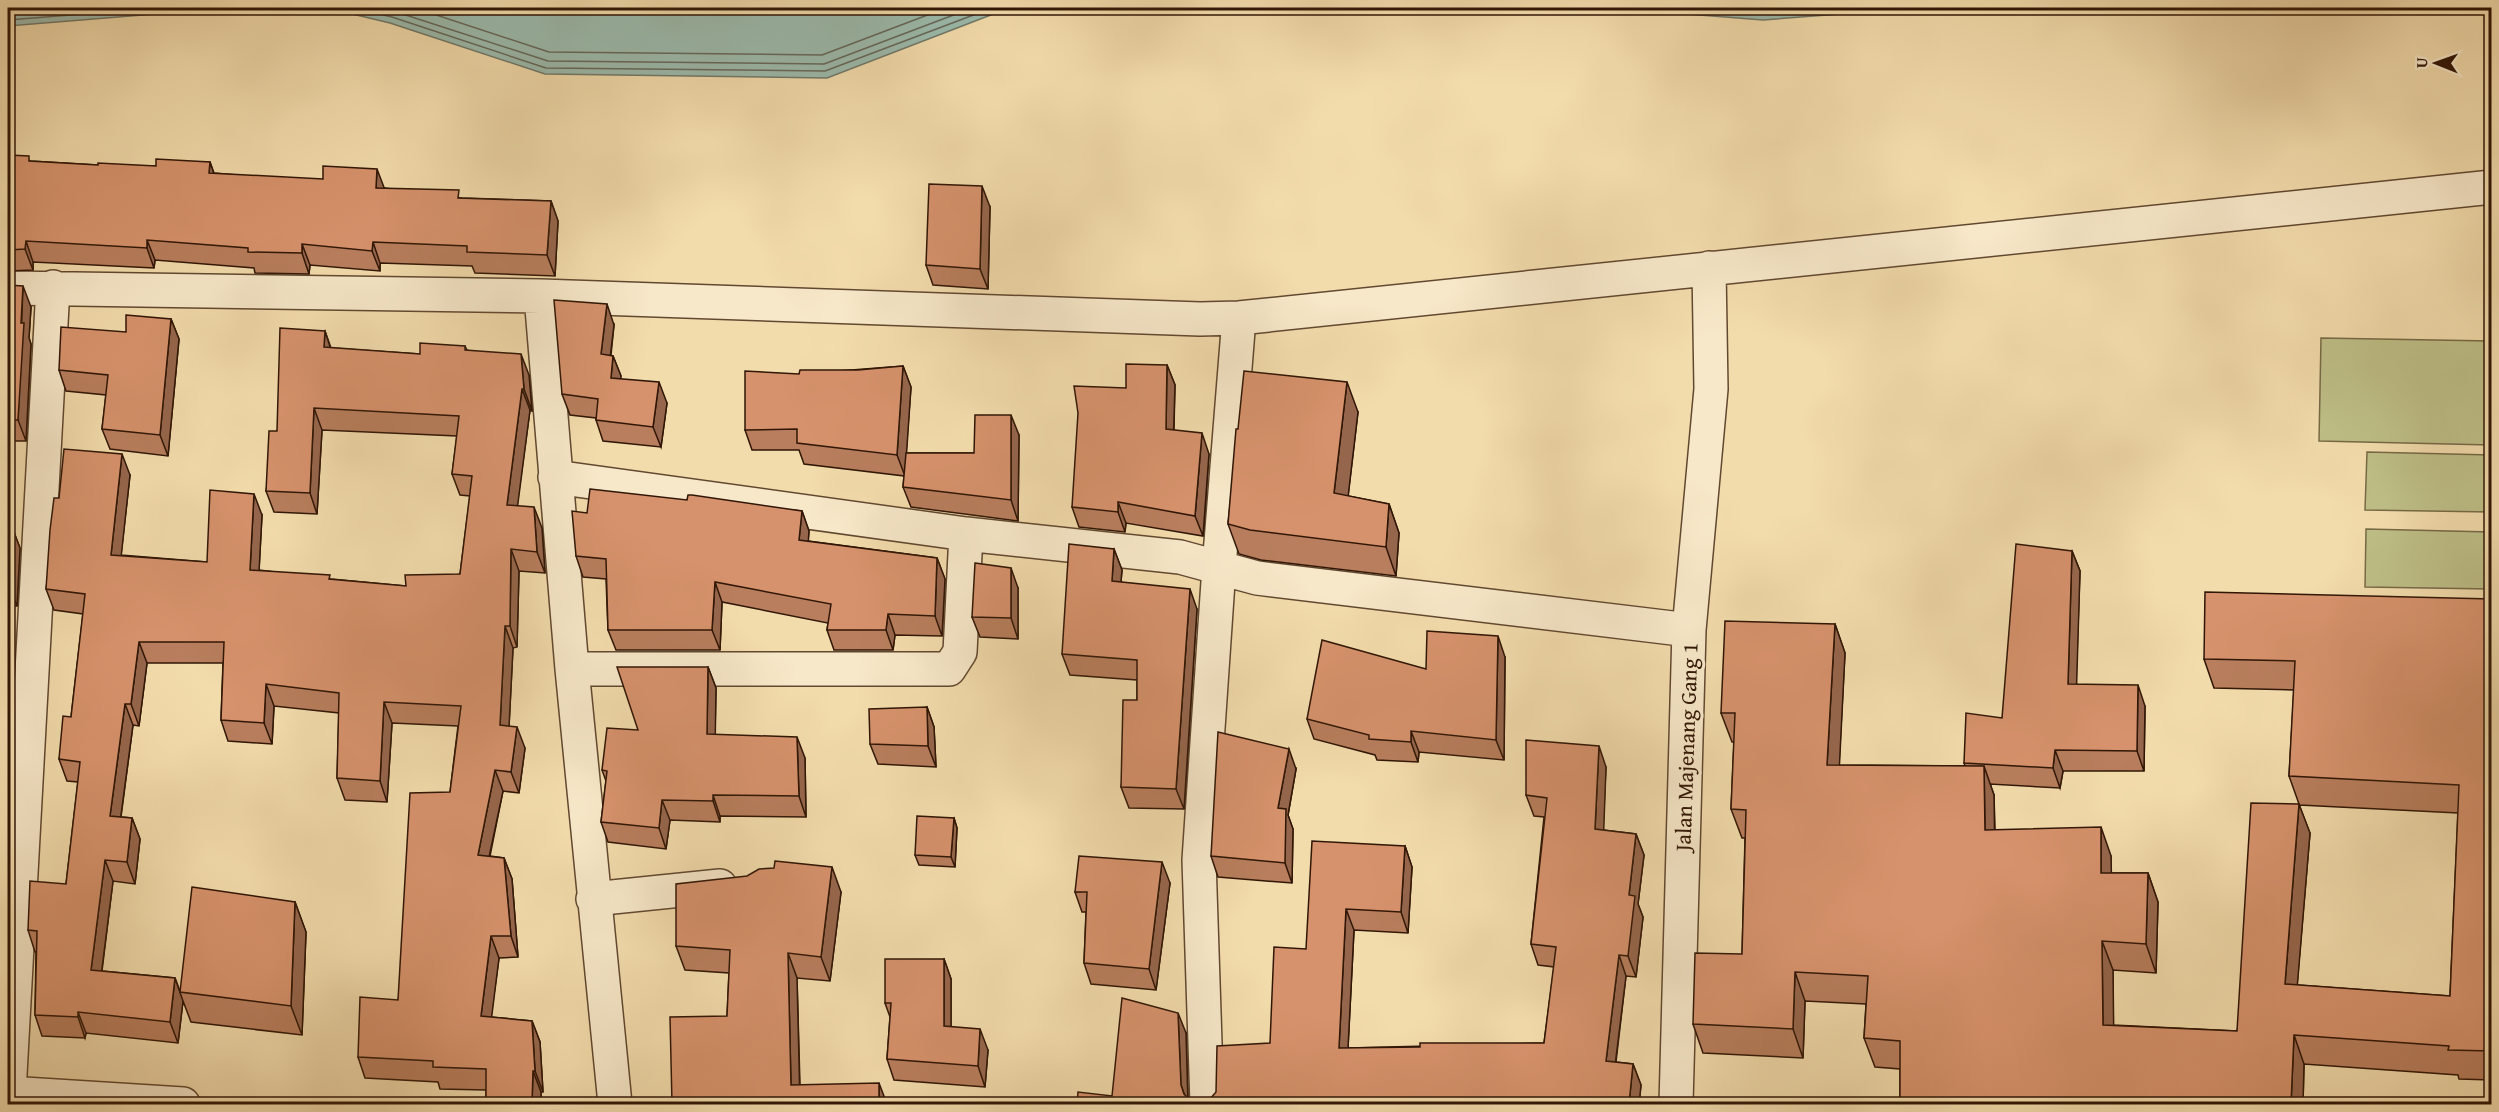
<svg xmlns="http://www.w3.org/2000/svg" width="2499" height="1112" font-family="'Gentium Book Plus',serif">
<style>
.green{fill:#bebf87;stroke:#776a46;stroke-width:1.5}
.water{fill:#9bbbad;stroke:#70796a;stroke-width:1.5}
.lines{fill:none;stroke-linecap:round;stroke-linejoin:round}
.shore{stroke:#66685a;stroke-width:1.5}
.minor-casing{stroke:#614830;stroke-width:36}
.minor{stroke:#f7e8c9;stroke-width:33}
.wall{fill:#b87e5d;stroke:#301606;stroke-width:1.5;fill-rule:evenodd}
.shaded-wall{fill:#96664c;stroke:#301606;stroke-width:1.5}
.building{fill:#d6926c;stroke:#301606;stroke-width:1.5}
.labels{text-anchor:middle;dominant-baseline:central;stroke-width:6;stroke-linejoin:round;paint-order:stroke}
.street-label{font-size:22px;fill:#301606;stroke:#f7e8c9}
</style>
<rect width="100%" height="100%" fill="#f3dcac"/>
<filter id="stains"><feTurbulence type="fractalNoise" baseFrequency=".00333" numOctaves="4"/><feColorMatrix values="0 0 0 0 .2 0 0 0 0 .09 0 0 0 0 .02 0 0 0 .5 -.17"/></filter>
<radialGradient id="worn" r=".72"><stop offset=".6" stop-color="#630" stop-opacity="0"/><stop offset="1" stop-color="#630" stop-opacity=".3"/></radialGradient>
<path class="green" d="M2321 338 2491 341V445L2319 441Z
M2367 452 2491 455V512L2365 510Z
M2366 529 2491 532V589L2365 587Z"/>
<path class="water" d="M8 8H229L8 26Z
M327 8H1009L827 78 545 74 390 23Z
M1610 8H1918L1763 20Z"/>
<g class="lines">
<path class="shore" d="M352 8 392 17 546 68 825 71 992 8
M384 8 548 61 824 64 972 8
M415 8 549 52 822 55 946 8
M1681 8 1763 14 1846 8
M8 13 69 8
M8 20 158 8"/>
<g class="minor-casing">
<path id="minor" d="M8 288 541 296 1200 319 1239 318 2492 187
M541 296 572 669 615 1104
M555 477 966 534 1180 557 1257 578 1689 630
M572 669H949L960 652 966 534
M593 899 720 886
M8 1093 183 1104
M9 1093 53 287
M1207 1104 1199 860 1219 567 1239 318
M1676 1104 1689 630 1711 389 1709 268"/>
</g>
<use href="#minor" class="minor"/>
</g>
<path class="wall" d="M8 155 31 161 98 165 156 166 210 162 214 173 384 188 462 198 551 201 558 221 555 276 475 273 472 266 380 263V271L310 265 309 274 255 273 254 268 155 260 154 268 33 262V270L8 271Z
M990 207 988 289 933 285 926 265Z
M8 285 31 307 29 338 31 344 26 441H8Z
M171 319 179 339 168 456 110 449 102 429 106 395 66 391 59 370 126 332Z
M614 325 611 355 613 356 621 376 620 379 667 403 661 447 603 441 596 420V418L570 415 562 394Z
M325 331 331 348 420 354 465 346 467 350 529 375 532 411 530 410 517 506 542 528 545 573 519 571 517 647 513 648 509 726 525 748 519 793 503 791 490 856 504 858 512 879 518 957 499 958 491 1017 532 1021 540 1042 543 1092H541V1104H486V1090L440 1089 438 1082 365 1078 358 1057 398 1000 450 792 458 726 392 723 387 802 345 800 337 778 339 713 274 706 272 744 228 741 221 720 223 663H147L139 726 133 725 121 817 132 818 140 839 135 884 113 881 102 971 175 978 180 991 295 902 306 932 302 1035 191 1022 183 1001 178 1043 86 1033 85 1038 42 1036 35 1015 36 952H35L28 930 66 884 78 782 67 781 59 759 71 717 83 614 54 610 46 589 59 498 130 475 121 555 207 562 262 515 259 570 331 579 406 586 460 574 470 496 460 495 452 474 457 436 322 430 317 514 274 512 266 491 277 431Z
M1167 365 1175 385 1174 430 1209 454 1203 536 1126 523 1125 532 1079 527 1072 507 1126 388Z
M903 366 911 387 906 453H974L1019 435 1018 521 911 507 903 487 904 476 804 464 799 450H752L745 430 799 374Z
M1358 412 1348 496 1389 504 1399 533 1396 576 1261 560 1239 554 1228 524 1238 429Z
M687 500 802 511 809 531 808 541 937 558 945 579 942 636 895 635 893 650H834L827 630 828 623 722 602 720 650H616L608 630 606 579 583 577 576 556Z
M8 527H12L20 548 17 606H12L8 639Z
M1114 549 1122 570 1121 582 1197 609 1184 809 1129 808 1121 787 1137 700V680L1070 675 1062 654Z
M2072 551 2080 571 2076 684 2145 706 2144 771H2063L2060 788 1990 784 1994 795 1995 830 2111 856V873H2148L2158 902 2156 973 2113 970V1025L2237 1031 2299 804 2289 776 2294 690 2214 688 2204 659 2492 599V1080L2459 1079 2458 1075 2304 1064 2303 1104H1900V1069L1875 1067 1864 1038 1866 1004 1805 1001 1803 1058 1703 1053 1693 1024 1742 954 1745 838H1742L1731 809 1734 742H1732L1721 713 1835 624 1845 653 1839 765 1965 766 1964 763 2002 718ZM2299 805 2458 813 2450 996 2297 985 2310 833Z
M1018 588V639L980 637 972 617Z
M1505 657 1504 760 1419 752 1418 762 1377 760 1375 755 1314 739 1307 719 1426 669Z
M708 667 716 688 715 735 805 758 806 817 720 816V822L670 820 666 849 608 842 601 822 606 781 602 770 638 730Z
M927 707 934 727 936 767 878 764 870 744Z
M1606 767 1603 830 1636 834 1644 855 1638 904 1643 917 1636 977 1626 976 1616 1062 1633 1064 1641 1085 1639 1104H1077L1112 1096 1186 1033 1188 1098 1190 1100 1201 1102 1210 1099 1270 1043 1306 949 1405 846 1412 867 1408 933 1354 930 1348 1048 1544 1043 1554 967 1538 965 1531 944 1544 817 1534 816 1526 795Z
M1296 769 1288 815 1293 829 1292 883 1218 877 1211 856Z
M954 818 957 828 955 867 919 865 915 855Z
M1170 883 1156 990 1091 984 1084 963 1086 912H1082L1075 892Z
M841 892 830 981 797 978 800 1085 672 1104 727 1016 729 973 685 970 676 946Z
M944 959 951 979V1027L988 1050 985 1087 894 1080 887 1059 890 1017 885 1003Z"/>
<path class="shaded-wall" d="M210 162 217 183 209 173Z
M377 169 385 190 376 188Z
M982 186 990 207 988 289 980 269Z
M551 201 558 221 555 276 547 255Z
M147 240 155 260 154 268 147 248Z
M26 241 33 262V270L25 249Z
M373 242 380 263V271L372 251Z
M302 244 310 265 309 274 302 253Z
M23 286 31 307 29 338 31 344 26 441 18 420Z
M607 304 614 325 608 375 601 354Z
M171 319 179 339 168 456 160 435Z
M325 331 332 353 324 347Z
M521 354 529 375 532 411 524 389Z
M613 356 621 376 618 398 611 378Z
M1167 365 1175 385 1173 449 1166 429Z
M903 366 911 387 905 476 897 455Z
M659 382 667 403 661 447 653 427Z
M1347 382 1358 412 1345 523 1334 493Z
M522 389 530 410 515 526 507 505Z
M314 408 322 430 317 514 310 493Z
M1011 415 1019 435 1018 521 1011 500Z
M1202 433 1209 454 1203 536 1195 516Z
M122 454 130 475 119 576 111 555Z
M254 494 262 515 258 591 250 570Z
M1118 502 1126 523 1125 532 1118 512Z
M1389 504 1399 533 1396 576 1386 547Z
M534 507 542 528 545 573 537 552Z
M802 511 809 531 807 561 799 540Z
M12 527 20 548 17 606 9 586Z
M511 549 519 571 517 647 510 626Z
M1114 549 1122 570 1119 602 1112 581Z
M2072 551 2080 571 2076 705 2068 684Z
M937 558 945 579 942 636 935 616Z
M1011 568 1018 588V639L1011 618Z
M715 582 722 602 720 650 712 630Z
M1190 589 1197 609 1184 809 1176 789Z
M8 593 12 606 8 639Z
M888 614 895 635 893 650 886 630Z
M1835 624 1845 653 1838 794 1827 765Z
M505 626 513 648 508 747 500 725Z
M1498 636 1505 657 1504 760 1496 740Z
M139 642 147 663 139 726 131 704Z
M708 667 716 688 715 755 707 734Z
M266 684 274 706 272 744 264 723Z
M2138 685 2145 706 2144 771 2137 751Z
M384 702 392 723 387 802 380 781Z
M125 704 133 725 118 837 110 816Z
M927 707 934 727 936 767 928 746Z
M517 727 525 748 519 793 511 772Z
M1411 731 1419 752 1418 762 1411 742Z
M797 737 805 758 806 817 799 796Z
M1599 746 1606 767 1603 850 1595 829Z
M1289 749 1296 769 1288 815 1293 829 1292 883 1285 863 1278 808Z
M2055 750 2063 771 2060 788 2053 768Z
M1984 766 1994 795 1995 859 1985 830Z
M495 770 503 791 485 876 478 855Z
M713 795 720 816V822L713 801Z
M662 800 670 820 666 849 659 828Z
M2299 804 2310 833 2295 1013 2285 984Z
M132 818 140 839 135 884 127 862Z
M954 818 957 828 955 867 951 857Z
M2101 827 2111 856 2112 902 2101 873Z
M1636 834 1644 855 1638 904 1643 917 1636 977 1628 956 1629 895Z
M1405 846 1412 867 1408 933 1401 912Z
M504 858 512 879 518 957 511 936Z
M105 860 113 881 99 992 91 970Z
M1162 862 1170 883 1156 990 1149 969Z
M832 867 841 892 830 981 821 957Z
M2148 873 2158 902 2156 973 2146 944Z
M295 902 306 932 302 1035 291 1006Z
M1346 909 1354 930 1347 1068 1339 1048Z
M491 936 499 958 489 1038 481 1016Z
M2102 941 2113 970 2114 1054 2103 1025Z
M788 953 797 978 800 1104 791 1085Z
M1619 955 1626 976 1613 1082 1606 1061Z
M944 959 951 979V1047L944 1026Z
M1795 972 1805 1001 1803 1058 1793 1029Z
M175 978 183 1001 178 1043 170 1022Z
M78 1012 86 1033 85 1038 78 1017Z
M1178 1013 1186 1033 1188 1104 1181 1085Z
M532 1021 540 1042 543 1092 535 1071Z
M980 1029 988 1050 985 1087 978 1066Z
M2294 1035 2304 1064 2303 1104H2291Z
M1633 1064 1641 1085 1639 1104H1629Z
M533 1071 541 1092V1104H532Z
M879 1083 887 1104H879Z"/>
<path class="building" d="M8 155 29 156V161L98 165V163L156 166V159L210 162 209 173 323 179V166L377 169 376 188 459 190 458 198 551 201 547 255 467 252V246L373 242 372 251 302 244V253L248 252V248L147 240V248L26 241 25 249 8 250Z
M929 184 982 186 980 269 926 265Z
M8 285 23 286 21 323H24L18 420H8Z
M554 300 607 304 601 354 613 356 611 378 659 382 653 427 596 420 598 399 562 394Z
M126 315 171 319 160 435 102 429 108 375 59 370 61 327 126 332Z
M280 328 325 331 324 347 420 354V343L465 346V350L521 354 524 389H522L507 505 534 507 537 552 511 549 510 626H505L500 725 517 727 511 772 495 770 478 855 504 858 511 936H491L481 1016 532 1021 535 1071H533L532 1104H486V1069L433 1067V1061L358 1057 360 997 398 1000 410 793 450 792 461 706 384 702 380 781 337 778 339 693 266 684 264 723 221 720 224 642H139L131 704H125L110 816 132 818 127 862 105 860 91 970 175 978 170 1022 78 1012V1017L35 1015 37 931 28 930 30 881 66 884 80 762 59 759 63 716 71 717 85 594 46 589 50 530 54 498H59L64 449 122 454 111 555 207 562 210 490 254 494 250 570 330 575 329 579 406 586 405 575 460 574 472 476 452 474 459 416 314 408 310 493 266 491 269 431H277Z
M1126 364 1167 365 1166 429 1202 433 1195 516 1118 502V512L1072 507 1078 413 1074 386 1126 388Z
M903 366 897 455 797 443V429L745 430V371L799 374 800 370H858Z
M1244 371 1347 382 1334 493 1389 504 1386 547 1250 530 1228 524 1236 429H1238Z
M975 415H1011V500L903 487 906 453H974Z
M590 489 687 500 688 495H692L802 511 799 540 937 558 935 616 888 614 886 630H827L831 604 715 582 712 630H608L606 559 576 556 572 511 587 513Z
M8 527H12L9 586 8 585Z
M1069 544 1114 549 1112 581 1190 589 1176 789 1121 787 1123 700H1137V660L1062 654Z
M2016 544 2072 551 2068 684 2138 685 2137 751 2055 750 2053 768 1964 763 1966 713 2002 718Z
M975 563 1011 568V618L972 617Z
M2205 592 2492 599V1051L2448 1050 2449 1046 2294 1035 2291 1104H1900V1041L1864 1038 1868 976 1795 972 1793 1029 1693 1024 1695 953 1742 954 1746 810 1731 809 1735 713H1721L1725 621 1835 624 1827 765 1984 766 1985 830 2101 827V873H2148L2146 944 2102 941 2103 1025 2237 1031 2251 803 2299 804 2285 984 2450 996 2459 785 2289 776 2295 661 2204 659Z
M1427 631 1498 636 1496 740 1411 731V742L1369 739V735L1307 719 1322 640 1426 669Z
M617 667H708L707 734 797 737 799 796 713 795V801L662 800 659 828 601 822 607 771 602 770 607 728 638 730Z
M927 707 928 746 870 744 869 709Z
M1218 732 1289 749 1278 808 1286 809 1285 863 1211 856Z
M1526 740 1599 746 1595 829 1636 834 1629 895 1635 896 1628 956 1619 955 1606 1061 1633 1064 1629 1104H1077L1078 1092 1112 1096 1122 998 1178 1013 1181 1085 1184 1094 1190 1100 1201 1102 1210 1099 1216 1092 1217 1046 1270 1043 1274 947 1306 949 1312 841 1405 846 1401 912 1346 909 1339 1048 1420 1047V1043H1544L1556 947 1531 944 1547 798 1526 795Z
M917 816 954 818 951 857 915 855Z
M1079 856 1162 862 1149 969 1084 963 1087 892H1075Z
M775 861 832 867 821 957 788 953 791 1085 879 1083V1104H672L670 1017 727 1016 730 950 676 946V884L747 876 759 869 774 868Z
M192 887 295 902 291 1006 180 992Z
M885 959H944V1026L980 1029 978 1066 887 1059 891 1003H885Z"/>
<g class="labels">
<g class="street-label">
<text transform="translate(1686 747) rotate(-88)">Jalan Majenang Gang 1</text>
</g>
</g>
<rect width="2499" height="1112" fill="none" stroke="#f3dcac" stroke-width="30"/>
<rect x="9" y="9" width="2481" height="1094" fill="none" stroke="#301606" stroke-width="3"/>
<rect x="15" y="15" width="2469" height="1082" fill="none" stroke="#301606" stroke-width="1.5"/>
<g transform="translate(2436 63) rotate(271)" stroke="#f7e8c9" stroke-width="4.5" paint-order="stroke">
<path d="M0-4.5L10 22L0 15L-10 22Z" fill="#301606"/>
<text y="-9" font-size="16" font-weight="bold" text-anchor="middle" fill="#301606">U</text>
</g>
<rect width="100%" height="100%" filter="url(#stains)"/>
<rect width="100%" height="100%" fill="url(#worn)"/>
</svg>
